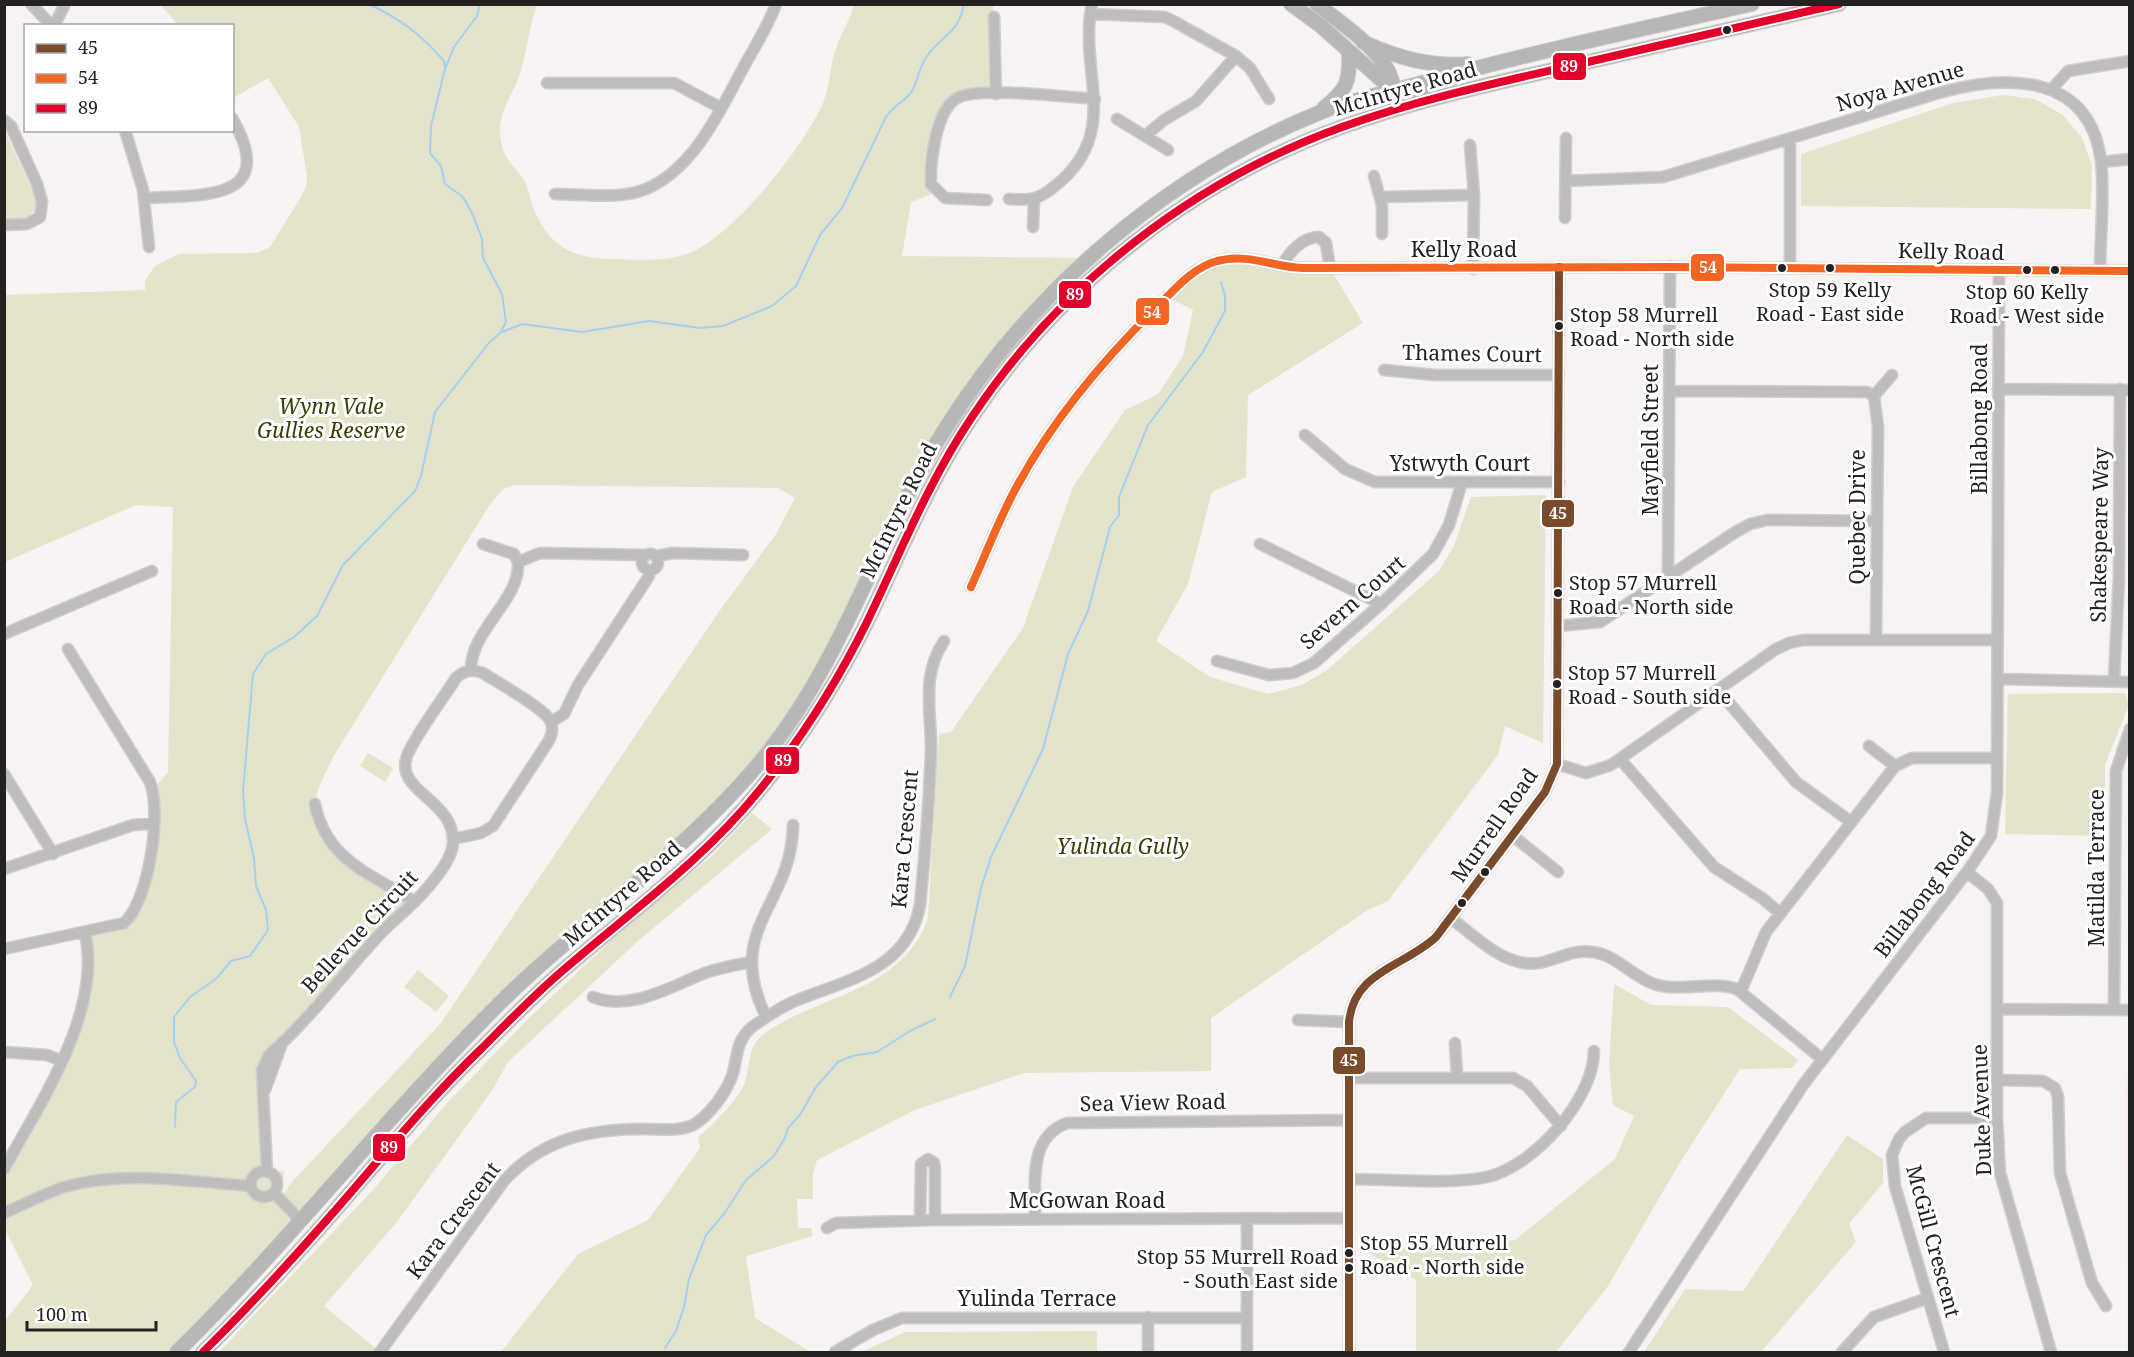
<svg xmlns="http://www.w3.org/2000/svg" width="2134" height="1357" font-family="'Noto Serif',serif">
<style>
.education{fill:#f8eaf2}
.green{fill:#e3e4cb;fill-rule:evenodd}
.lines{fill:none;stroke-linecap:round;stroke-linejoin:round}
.stream{stroke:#a8d1f1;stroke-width:2}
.minor-casing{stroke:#d0cecd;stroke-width:13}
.major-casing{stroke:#d0cecd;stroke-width:16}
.minor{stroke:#bfbdbc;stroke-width:10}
.major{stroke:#b7b7b6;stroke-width:14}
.bus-1-casing{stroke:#fff;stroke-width:12}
.bus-2-casing{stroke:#fff;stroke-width:12}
.bus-3-casing{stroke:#fff;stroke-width:12}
.bus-1{stroke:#7a4b2a;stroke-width:8}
.bus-2{stroke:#f26522;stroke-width:8}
.bus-3{stroke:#e4002b;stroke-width:8}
.bus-dot{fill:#242221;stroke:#fff;stroke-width:2}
.labels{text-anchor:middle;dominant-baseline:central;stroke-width:6;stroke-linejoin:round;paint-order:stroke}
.bus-label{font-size:20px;fill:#242221;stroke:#fff;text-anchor:start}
.street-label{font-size:21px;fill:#242221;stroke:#fff}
.park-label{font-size:21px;font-style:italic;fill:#3a3d07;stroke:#fff}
.line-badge{stroke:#fff;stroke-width:2}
.badge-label{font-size:16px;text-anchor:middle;font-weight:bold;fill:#fff}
</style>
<rect width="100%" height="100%" fill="#f7f3f2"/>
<path class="education" d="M2125 1074H2130L2129 1352H2127Z"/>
<path class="green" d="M161 5H537C528 29 527 55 518 79 512 95 500 112 500 130 500 165 522 167 528 190 539 234 561 258 608 259 635 259 664 263 689 253 733 237 805 145 823 103 831 85 829 64 837 46 842 32 850 20 854 5H993L996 94H973L949 107 930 167 937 192 911 202 902 256 1089 258 965 399 851 618 747 778 544 962 177 1352H5L4 1322 33 1285 5 1229V1169L57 1070 89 971 85 933 124 923 148 870 153 790 168 772 173 507 136 505 5 562V295L145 290V281L155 266 179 254 257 253 270 247 299 200 306 187 307 176 299 127 268 78 233 98 232 26 178 25ZM515 485 778 488 795 498 776 534 718 613 441 1023 292 1182 281 1198 284 1171 267 1172 264 1094 282 1044 415 902 341 855 315 804 318 789 333 757 489 506 503 489Z
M2003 95 2035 99 2063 115 2082 138 2092 166 2091 209 1801 206V154L1953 103Z
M4 129 38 203C32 220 21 220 5 220Z
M1225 259 1330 268 1363 323 1248 395 1246 477 1212 492 1188 584 1156 641 1210 677 1268 694 1302 685 1327 670 1439 571 1454 546 1471 497 1546 495 1543 743 1505 726 1498 755 1388 901 1366 911 1211 1018V1071L1024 1073 915 1110 817 1160 813 1174V1199H797L798 1228H811L813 1236 746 1256 755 1318 811 1352H501L578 1254 648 1220 700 1148 698 1137C711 1128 740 1097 745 1082 751 1062 747 1047 765 1033 822 993 901 993 928 918L939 734 951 732 1023 628 1073 487 1125 410 1158 394 1183 356 1193 310 1167 297 1194 272Z
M2125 693 2129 705 2105 765V836L2005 834 2008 694Z
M368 753 393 768 385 782 360 766Z
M752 813 772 829 638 941 508 1062 493 1089 397 1222 324 1306 380 1352H219L371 1192 449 1101 527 1020 620 932 713 855Z
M418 970 449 996 436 1012 404 987Z
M1614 984 1651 1005 1728 1007 1798 1060 1792 1068 1740 1069 1679 1164 1608 1286 1556 1352H1416V1280L1363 1250 1515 1240 1615 1159 1634 1116 1613 1105 1609 1064Z
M1847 1135 1883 1159V1183L1849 1224 1856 1242 1761 1352H1644L1685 1289 1743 1291Z
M1097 1331V1352H862L905 1332Z"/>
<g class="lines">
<path class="stream" d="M368 4C400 18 421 35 444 61L445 67
M502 332 522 324 582 332 649 321 700 328 723 326 772 306 796 286 820 235 842 208 886 117C895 104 906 101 912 91 918 80 919 67 927 56 941 35 959 34 964 4
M950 997 965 966 981 888 991 857 1043 749 1068 654 1088 611 1110 527 1119 515V497L1148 425 1203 352 1225 311V296L1221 282
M175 1127 176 1102 195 1087 196 1081 180 1058 174 1042V1017L190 997 217 978 231 961 250 956 268 930 266 910 256 886 254 858 245 819 243 791 253 674 266 654 294 637 317 616 343 565 415 491 421 476 435 412 488 344 500 333 506 322 502 294 483 258 482 239 473 215 463 197 445 184 441 166 430 153 431 126 445 69 454 47 477 16 480 4
M665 1348 676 1331 684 1307 689 1279 706 1235 724 1214 746 1180 773 1157 785 1138 788 1128 800 1115 816 1087 838 1062 852 1056 877 1052 910 1031 935 1019"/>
<g class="minor-casing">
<path id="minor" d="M31 4 52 26
M1090 14 1165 17 1175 22 1236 56 1250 68 1269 99
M994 17 996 94
M54 26 65 4
M547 83H674L721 108
M2051 90 2068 71 2130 61
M1117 119 1168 150
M4 120 11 126 37 184 42 202 40 217 27 224 4 225
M125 130 143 190 149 247
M1146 135 1164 120 1196 101 1236 56
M1790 139V268
M1470 145 1474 195 1473 269
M2101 162 2130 159
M1374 176 1382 205V234
M1566 181 1663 177 1942 92C2008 74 2090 74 2101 161 2105 196 2100 235 2100 271
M555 194C582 194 620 200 646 189 696 168 722 106 747 61 757 43 769 24 776 4
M1381 197 1474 195
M144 198C202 195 280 202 232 118
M1009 199C1035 201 1042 198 1062 180 1120 127 1078 69 1092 4
M987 200 945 198 931 184C930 162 936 110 957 98 979 86 1067 97 1095 99
M1565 218 1566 138
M1033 227 1034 201
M1283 264C1290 251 1303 237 1319 237L1326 243 1330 268
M1384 370 1435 375H1559
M1998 389 2130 390
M1670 391 1867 392 1874 396 1878 427 1876 638
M1874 396 1892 375
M1305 435 1345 469 1375 482H1559
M483 544 514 554 518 562
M1260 544 1381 604
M642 562a8 8 0 1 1 16 0a8 8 0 1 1-16 0Z
M657 556 673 553 743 555
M1668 577 1670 267
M971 587C986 554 999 519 1016 488 1052 421 1102 361 1156 308 1174 290 1192 268 1217 261 1249 253 1273 267 1302 268L1670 267 2130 271
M1558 626 1600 622 1734 533 1750 524 1767 520 1876 521
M4 634 152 571
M1217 661 1269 675 1293 673 1314 663 1381 604 1433 554 1449 525 1462 482
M471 670C470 630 521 600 518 562L540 553 644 555
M1997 679 2130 682
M2114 680 2119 577 2120 389
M1719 691 1796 782 1851 822
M551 722 564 714 578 685 649 576V570
M1869 746 1895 766
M1620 759 1714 867 1762 898 1780 913
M1557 764 1586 773 1611 765 1776 649 1789 643 1803 640H1997
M4 774 53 854
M315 804C326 861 372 874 415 902
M1513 836 1558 872
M4 869 133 825 154 823
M1967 872 1988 889 1997 903V1118L2000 1173 2051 1352
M1451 918C1477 938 1508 971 1544 962 1559 958 1577 949 1593 952 1616 955 1633 977 1654 984 1680 993 1711 980 1737 989L1822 1059
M4 949 124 923C149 901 162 813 150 782L68 649
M1741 991 1766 932 1895 766 1912 758H1997
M593 997C630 1012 672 986 705 973 720 968 736 965 751 962
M1998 1009 2130 1010
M2114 1010 2116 771 2130 729
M766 1017C723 927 792 907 793 825
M1298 1020 1349 1022
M1455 1043 1457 1077
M4 1052 47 1055 62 1061
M1349 1078H1513L1527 1086 1561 1126
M1997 1080 2043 1081 2055 1088 2058 1097 2060 1173 2092 1283 2106 1306
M265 1090 281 1046
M4 1169C40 1103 103 1011 85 933
M251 1184a13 13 0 1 1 26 0a13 13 0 1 1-26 0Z
M267 1172 262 1070 269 1055C310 1019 343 974 380 934 396 917 415 904 429 886 439 874 452 858 453 843 455 799 394 792 407 756 415 735 443 699 456 678 464 670 473 669 483 673 497 682 543 708 550 720 554 727 552 735 548 742L493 826 481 833 453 839
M1349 1179C1388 1179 1450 1185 1487 1177 1533 1167 1594 1099 1594 1051
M274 1193 301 1221
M4 1213C26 1204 46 1192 68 1186 127 1170 191 1182 251 1186
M1035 1219C1036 1184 1027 1138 1067 1123L1349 1120
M920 1220 921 1164 928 1159 934 1163 935 1169V1220
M827 1228 836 1223 935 1220 1348 1218
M380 1352 504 1181C542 1139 589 1129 643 1129 659 1129 678 1132 693 1125 708 1117 726 1093 732 1076 738 1058 735 1041 752 1027 765 1018 780 1007 795 1001 846 980 908 970 920 905 925 854 929 803 931 753 932 713 920 677 944 641
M835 1352 873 1330 902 1318H1247
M1148 1352V1317
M1247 1352V1219
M1349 1352V1022C1354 971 1404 967 1436 937L1545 792 1557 764 1559 267
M1629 1352 1803 1085 1967 872 1991 836 1997 793 1999 271
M1842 1352 1874 1317 1928 1298
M1944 1352 1895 1186 1892 1155 1899 1139 1905 1132 1926 1118H1997"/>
</g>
<g class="major-casing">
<path id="major" d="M1291 4 1321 26 1396 93 1412 96 1439 90
M1317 4C1341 24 1395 57 1393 91
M1363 42C1398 58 1430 67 1468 64
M1324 108C1348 89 1350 81 1349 51
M177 1352C293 1238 392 1109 508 995 594 912 694 846 769 751 847 651 879 534 945 429 1033 289 1167 174 1321 112 1354 99 1391 92 1425 82 1533 52 1642 29 1752 4
M203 1352C248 1308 291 1261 332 1214 381 1158 427 1101 481 1049 507 1023 533 996 561 972 628 914 701 862 758 792 800 741 836 684 866 624 900 554 928 482 972 417 1060 284 1193 181 1342 127 1419 99 1500 82 1579 64 1665 44 1752 24 1839 4"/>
</g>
<use href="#minor" class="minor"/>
<use href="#major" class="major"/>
<g class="bus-1-casing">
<path id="bus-1" d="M1349 1352V1022C1354 971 1404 967 1436 937L1545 792 1557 764 1559 267"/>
</g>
<g class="bus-2-casing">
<path id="bus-2" d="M971 587C986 554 999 519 1016 488 1052 421 1102 361 1156 308 1174 290 1192 268 1217 261 1249 253 1273 267 1302 268L1670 267 2130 271"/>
</g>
<g class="bus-3-casing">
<path id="bus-3" d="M203 1352C248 1308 291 1261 332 1214 381 1158 427 1101 481 1049 507 1023 533 996 561 972 628 914 701 862 758 792 800 741 836 684 866 624 900 554 928 482 972 417 1060 284 1193 181 1342 127 1419 99 1500 82 1579 64 1665 44 1752 24 1839 4"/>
</g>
<use href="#bus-1" class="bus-1"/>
<use href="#bus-2" class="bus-2"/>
<use href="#bus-3" class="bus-3"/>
</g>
<g class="bus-dot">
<circle cx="1727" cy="30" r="5"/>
<circle cx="1782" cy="268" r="5"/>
<circle cx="1830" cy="268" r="5"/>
<circle cx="2027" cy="270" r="5"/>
<circle cx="2055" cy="270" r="5"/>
<circle cx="1559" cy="326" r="5"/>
<circle cx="1558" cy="593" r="5"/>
<circle cx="1557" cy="684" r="5"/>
<circle cx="1485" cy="872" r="5"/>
<circle cx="1462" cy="903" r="5"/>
<circle cx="1349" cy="1253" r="5"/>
<circle cx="1349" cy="1268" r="5"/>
</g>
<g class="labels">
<g class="bus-label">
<text x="1830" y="289" text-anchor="middle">Stop 59 Kelly<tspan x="1830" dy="24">Road - East side</tspan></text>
<text x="2027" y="291" text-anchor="middle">Stop 60 Kelly<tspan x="2027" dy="24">Road - West side</tspan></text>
<text x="1570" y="314">Stop 58 Murrell<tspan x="1570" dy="24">Road - North side</tspan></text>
<text x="1569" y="582">Stop 57 Murrell<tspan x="1569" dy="24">Road - North side</tspan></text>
<text x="1568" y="672">Stop 57 Murrell<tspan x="1568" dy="24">Road - South side</tspan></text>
<text x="1360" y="1242">Stop 55 Murrell<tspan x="1360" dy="24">Road - North side</tspan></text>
<text x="1338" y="1256" text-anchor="end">Stop 55 Murrell Road<tspan x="1338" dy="24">- South East side</tspan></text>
</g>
<g class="street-label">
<text transform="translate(1900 86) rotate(-16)">Noya Avenue</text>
<text transform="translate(1405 88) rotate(-16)">McIntyre Road</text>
<text x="1464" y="249">Kelly Road</text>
<text transform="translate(1951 251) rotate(1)">Kelly Road</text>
<text transform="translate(1472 353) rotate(1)">Thames Court</text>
<text transform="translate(1979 419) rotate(-90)">Billabong Road</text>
<text transform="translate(1650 440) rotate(-90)">Mayfield Street</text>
<text x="1460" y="463">Ystwyth Court</text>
<text transform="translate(898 510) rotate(-64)">McIntyre Road</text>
<text transform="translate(1857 517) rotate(-90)">Quebec Drive</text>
<text transform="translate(2099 535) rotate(-89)">Shakespeare Way</text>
<text transform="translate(1352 602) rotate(-41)">Severn Court</text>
<text transform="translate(1494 825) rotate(-55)">Murrell Road</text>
<text transform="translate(904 839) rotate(-85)">Kara Crescent</text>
<text transform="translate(2096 868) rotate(-90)">Matilda Terrace</text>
<text transform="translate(622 893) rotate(-41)">McIntyre Road</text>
<text transform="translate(1924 894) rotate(-53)">Billabong Road</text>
<text transform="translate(359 931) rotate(-47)">Bellevue Circuit</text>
<text transform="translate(1153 1102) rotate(-1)">Sea View Road</text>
<text transform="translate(1981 1110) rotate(-92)">Duke Avenue</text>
<text x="1087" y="1200">McGowan Road</text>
<text transform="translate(453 1220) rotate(-53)">Kara Crescent</text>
<text transform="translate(1934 1241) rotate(75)">McGill Crescent</text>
<text x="1037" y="1298">Yulinda Terrace</text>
</g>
<g class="park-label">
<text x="331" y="406">Wynn Vale<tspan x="331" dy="24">Gullies Reserve</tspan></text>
<text x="1123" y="846">Yulinda Gully</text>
</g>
</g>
<g class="line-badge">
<rect x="1552" y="52" width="35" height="29" rx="6" fill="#e4002b"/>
<rect x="1690" y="253" width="35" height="29" rx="6" fill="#f26522"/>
<rect x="1058" y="280" width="34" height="29" rx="6" fill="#e4002b"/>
<rect x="1135" y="297" width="35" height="29" rx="6" fill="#f26522"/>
<rect x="1541" y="499" width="34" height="29" rx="6" fill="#7a4b2a"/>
<rect x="765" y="746" width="35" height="29" rx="6" fill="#e4002b"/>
<rect x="1332" y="1046" width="34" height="29" rx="6" fill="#7a4b2a"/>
<rect x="372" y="1133" width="34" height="29" rx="6" fill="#e4002b"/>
</g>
<g class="badge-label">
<text x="1569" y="72">89</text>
<text x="1708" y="273">54</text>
<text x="1075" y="300">89</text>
<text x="1152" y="318">54</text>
<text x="1558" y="519">45</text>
<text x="783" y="766">89</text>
<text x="1349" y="1066">45</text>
<text x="389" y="1153">89</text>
</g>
<rect width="2134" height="1357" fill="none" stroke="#242221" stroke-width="12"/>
<rect x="24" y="24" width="210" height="108" fill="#ffffff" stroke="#a7a7a6" stroke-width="1.5"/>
<rect x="36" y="44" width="30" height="9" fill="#7a4b2a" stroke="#a7a7a6" stroke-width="1.5"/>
<text x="78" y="54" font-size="18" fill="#242221">45</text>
<rect x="36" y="74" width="30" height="9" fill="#f26522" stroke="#a7a7a6" stroke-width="1.5"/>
<text x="78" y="84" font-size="18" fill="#242221">54</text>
<rect x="36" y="104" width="30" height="9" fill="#e4002b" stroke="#a7a7a6" stroke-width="1.5"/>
<text x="78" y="114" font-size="18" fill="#242221">89</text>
<path d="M27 1321v9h129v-9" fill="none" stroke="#242221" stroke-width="3"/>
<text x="36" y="1321" font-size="18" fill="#242221" stroke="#ffffff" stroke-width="4.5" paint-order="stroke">100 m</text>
</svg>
